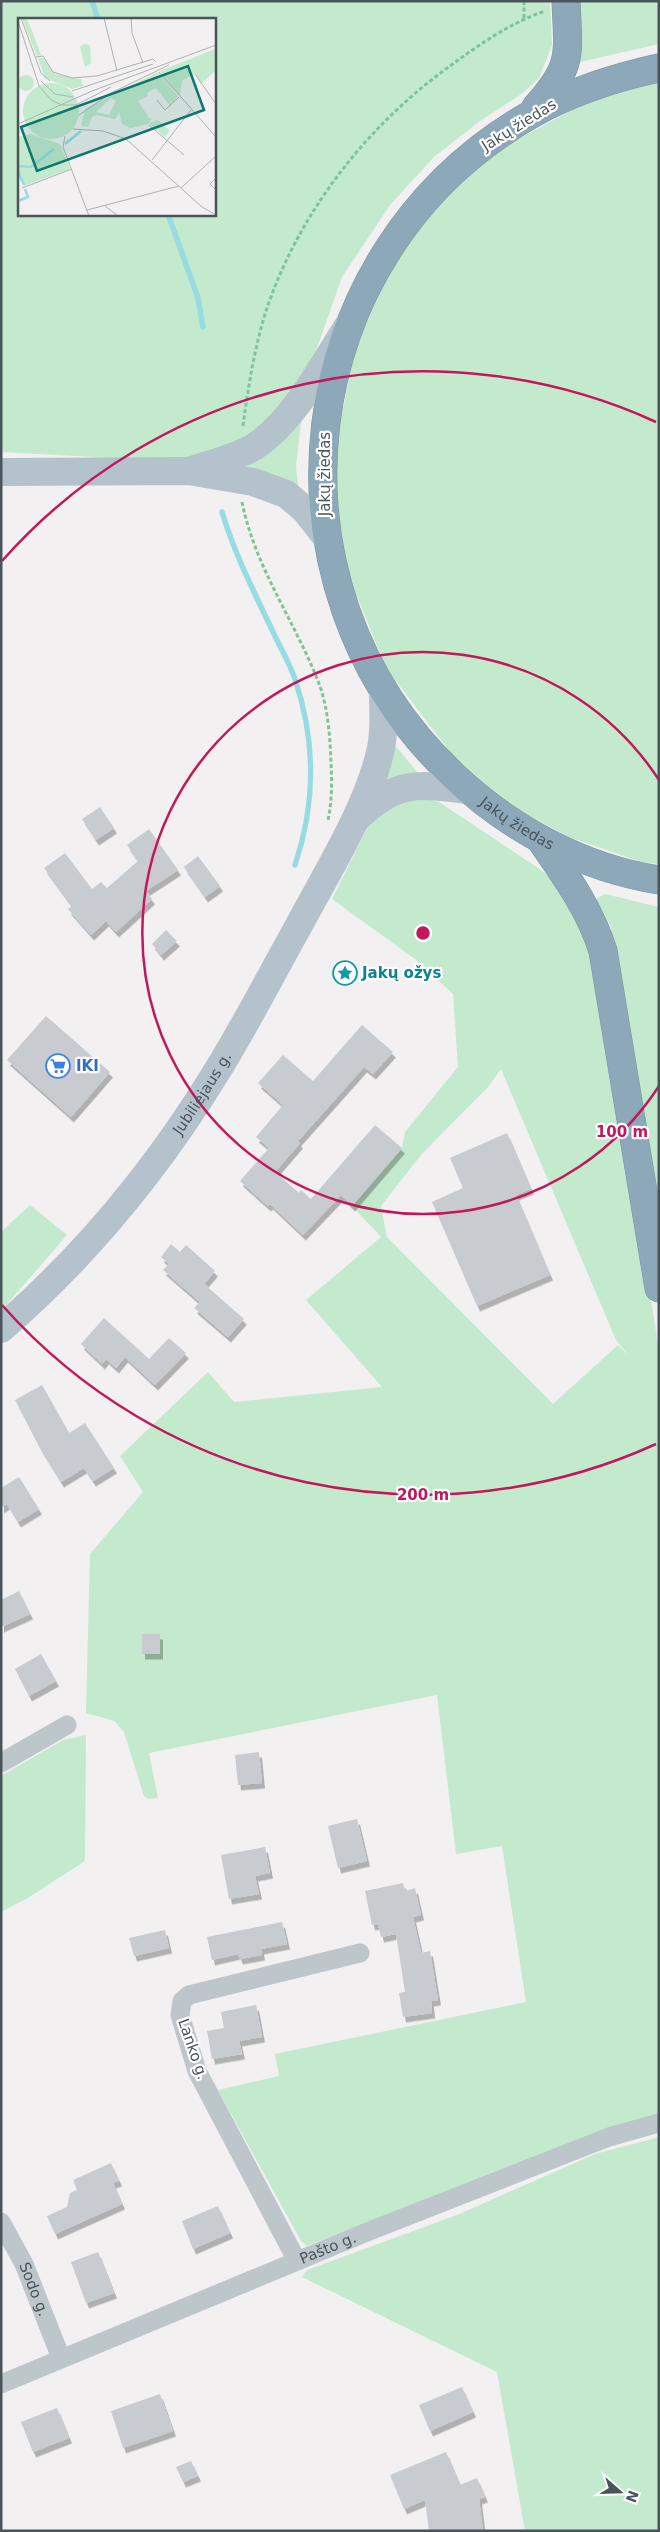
<svg xmlns="http://www.w3.org/2000/svg" width="660" height="2532" font-family="'DejaVu Sans',sans-serif">
<style>
.green{fill:#c3eacd;fill-rule:evenodd}
.lines{fill:none;stroke-linecap:round;stroke-linejoin:round}
.stream{stroke:#96dce2;stroke-width:5.5}
.building{fill:#c8cbcf;filter:url(#shadow)}
.highway-casing{stroke:#7893a4;stroke-width:29}
.path{stroke:#7fc499;stroke-width:3;stroke-dasharray:4 2.5;stroke-linecap:butt}
.street{stroke:#bdc6cb;stroke-width:19}
.primary{stroke:#b3c2cb;stroke-width:28}
.highway{stroke:#8da8b8;stroke-width:28}
.ring{fill:none;stroke:#c2185b;stroke-width:2.5}
.labels{text-anchor:middle;dominant-baseline:central;stroke-width:4.5;stroke-linejoin:round;paint-order:stroke}
.street-label{font-size:15px;fill:#4a555b;stroke:#fff}
.culture-label{font-size:15px;font-weight:bold;fill:#0d838f;stroke:#fff;text-anchor:start}
.shop-label{font-size:15px;font-weight:bold;fill:#366cbe;stroke:#fff;text-anchor:start}
.inset-river{fill:none;stroke:#96dce2;stroke-width:2.5}
.inset-road{fill:none;stroke:#afb2b4;stroke-width:1}
.view{fill:#0f766e;fill-opacity:0.15;stroke:#0f766e;stroke-width:2.5}
.inset-edge{fill:none;stroke:#4a555b;stroke-width:2.5}
.centre{fill:#c2185b;stroke:#fff;stroke-width:2.5}
.ring-label{font-size:15px;text-anchor:middle;font-weight:bold;fill:#c2185b;stroke:#fff;stroke-width:4.5;stroke-linejoin:round;paint-order:stroke}
</style>
<defs>
<filter id="shadow"><feDropShadow dx="3" dy="5.5" stdDeviation="0" flood-color="#0004"/></filter>
</defs>
<rect width="100%" height="100%" fill="#f2f0f0"/>
<path class="green" d="M1 1H550L552 45 539 78 523 93 480 121 434 157 390 205 342 277 305 382 256 437 186 458 151 460 1 452ZM19 19H214V214H19Z
M578 1H659V44L580 62Z
M659 81V864L641 862 569 837 522 812 485 784 450 752 386 668 345 566 332 490 338 435 355 349 394 262 449 191 504 147 581 105Z
M302 414 296 467 299 491 226 466Z
M393 743 418 773 379 788Z
M421 796 439 802 538 868 563 888 582 916 613 1056 659 1351V2114L611 2127 307 2246 301 2241 218 2090 279 2076 275 2054 526 2002 502 1846 456 1854 437 1695 149 1753 158 1798 148 1799 144 1796 124 1732 114 1721 86 1713 90 1554 143 1492 120 1456 208 1372 234 1402 382 1387 306 1300 381 1237 352 1206 402 1148 405 1132 458 1067 453 994 415 959 332 899 371 820 386 804ZM501 1069 616 1340 629 1356 618 1345 553 1404 387 1237 381 1206 421 1155 488 1087Z
M605 894 659 907V1213L611 927 596 899Z
M30 1205 67 1235 1 1311V1232Z
M86 1735 85 1861 26 1899 1 1912V1776L63 1740Z
M659 2137V2531H525L497 2372 302 2277 307 2270 457 2215 595 2154Z"/>
<g class="lines">
<path class="stream" d="M92 1 98 19
M168 214 198 298 203 327
M222 512C235 555 255 594 274 634 281 649 290 664 295 679 316 742 316 802 295 865"/>
</g>
<path class="building" d="M100 807 114 828 96 840 82 819Z
M149 829 178 870 146 891 152 899 116 932 106 921 91 935 68 909 72 906 44 868 65 853 92 889 101 882 107 888 138 861 127 845Z
M198 856 220 886 205 897 184 867Z
M166 930 177 941 161 955 152 944Z
M46 1016 110 1072 71 1117 7 1060Z
M362 1025 393 1052 373 1074 364 1067 298 1141 300 1143 275 1172 299 1193 301 1190 311 1199 375 1125 402 1148 352 1206 341 1195 303 1235 270 1204 268 1206 240 1181 269 1148 256 1137 283 1105 258 1083 283 1055 313 1081Z
M507 1133 531 1189 516 1195 550 1275 477 1306 432 1202 463 1188 450 1158Z
M171 1244 180 1252 186 1245 215 1271 204 1284 244 1319 228 1337 194 1308 200 1302 163 1270 169 1264 161 1257Z
M104 1318 149 1359 169 1338 186 1353 155 1385 125 1357 116 1368 106 1359 102 1364 81 1344Z
M42 1385 69 1433 85 1423 114 1468 93 1481 84 1468 61 1482 41 1450 15 1400Z
M19 1477 39 1509 18 1522 7 1504 1 1508V1488Z
M19 1591 30 1614 1 1627V1600Z
M142 1634H160V1654H142Z
M41 1654 56 1681 29 1696 15 1669Z
M259 1752 262 1783 238 1785 235 1755Z
M357 1819 367 1861 338 1868 328 1826Z
M265 1847 270 1873 255 1876 259 1894 229 1899 221 1855Z
M403 1883 405 1891 415 1888 421 1915 413 1917 421 1953 430 1951 438 2000 431 2001 432 2013 403 2017 399 1993 405 1992 396 1934 381 1937 378 1924 372 1925 365 1891Z
M282 1922 287 1944 261 1949 262 1955 240 1959 238 1954 212 1960 207 1937Z
M165 1930 169 1948 134 1956 129 1938Z
M256 2005 262 2037 239 2041 242 2054 212 2059 207 2031 224 2028 221 2012Z
M111 2163 119 2181 113 2183 122 2204 55 2234 47 2216 67 2207 70 2193 77 2190 73 2180Z
M218 2206 230 2233 193 2249 182 2221Z
M98 2252 114 2293 86 2303 71 2262Z
M462 2387 473 2412 430 2431 419 2405Z
M160 2394 173 2431 123 2448 111 2411Z
M57 2408 69 2438 33 2452 21 2422Z
M446 2452 460 2485 477 2478 485 2497 479 2499 483 2531H429L425 2500 404 2509 390 2475Z
M191 2461 198 2476 183 2482 176 2467Z"/>
<g class="lines">
<g class="highway-casing">
<g id="highway">
<path id="s4" d="M659 68C613 78 570 92 530 115 289 253 252 585 452 774 508 828 582 868 659 880"/>
<path d="M536 107C574 65 568 55 566 1"/>
<path d="M540 839C565 875 590 909 603 951L659 1288"/>
</g>
</g>
<path class="path" d="M524 1V18
M243 426C248 388 254 351 265 314 297 215 366 126 450 66 480 44 510 23 545 11
M242 502C255 567 294 620 318 681 328 706 330 736 331 763 332 782 332 802 328 820"/>
<g class="street">
<path d="M1 1763 67 1725"/>
<path id="s1" d="M1 2222 24 2264 61 2358"/>
<path d="M297 2261 197 2071 180 2015 182 2001 189 1995 360 1953"/>
<path id="s2" d="M1 2384 367 2232 609 2137 659 2123"/>
</g>
<g class="primary">
<path d="M189 471C210 464 235 458 254 447 294 421 322 366 348 326"/>
<path d="M1 472 189 471 253 482 286 494 305 510 326 537"/>
<path d="M358 817C397 780 417 784 467 790"/>
<path id="s3" d="M1 1329C84 1257 156 1170 214 1076 244 1028 270 977 298 927 326 874 369 806 381 748 385 729 383 709 383 691"/>
</g>
<use href="#highway" class="highway"/>
</g>
<g class="ring">
<path d="M659 1086A281 281 0 1 1 659 780"/>
<path d="M656 1444A562 562 0 0 1 2 1305M2 561A562 562 0 0 1 656 422"/>
</g>
<defs>
<g id="sight-ring" transform="scale(1.25)"><circle r="9.5" fill="#fff" stroke="#0f9aa8" stroke-width="1.5"/><path d="M0-6L1.8-2.2L6-1.7L2.9 1.2L3.7 5.4L0 3.3L-3.7 5.4L-2.9 1.2L-6-1.7L-1.8-2.2Z" fill="#0f9aa8"/></g>
<g id="supermarket-ring" transform="scale(1.25)"><circle r="9.5" fill="#fff" stroke="#3f7fe0" stroke-width="1.5"/><path d="M-6-5.5h2.5l.6 2H6L4.5 2H-2.5L-4.4-4H-6ZM-1.5 3.2a1.3 1.3 0 1 0 .1 0ZM3 3.2a1.3 1.3 0 1 0 .1 0Z" fill="#3f7fe0"/></g>
</defs>
<g fill-rule="evenodd">
<use href="#sight-ring" x="345" y="973"/>
<use href="#supermarket-ring" x="58" y="1066"/>
</g>
<g class="labels">
<g class="street-label">
<text transform="translate(519 125) rotate(-32)">Jakų žiedas</text>
<text transform="translate(325 474) rotate(-90)">Jakų žiedas</text>
<text stroke="none"><textPath href="#s4" startOffset="990">Jakų žiedas</textPath></text>
<text stroke="none"><textPath href="#s3" startOffset="311">Jubiliejaus g.</textPath></text>
<text transform="translate(193 2049) rotate(71)">Lanko g.</text>
<text stroke="none"><textPath href="#s2" startOffset="354">Pašto g.</textPath></text>
<text stroke="none"><textPath href="#s1" startOffset="75">Sodo g.</textPath></text>
</g>
<g class="culture-label">
<text x="362" y="973">Jakų ožys</text>
</g>
<g class="shop-label">
<text x="76" y="1066">IKI</text>
</g>
</g>
<g transform="translate(18 18)">
<rect width="198" height="198" fill="#f2f0f0"/>
<path d="M4 0H8L13 10 23 37 19 38ZM67 26 72 27 73 45 67 49 62 28ZM197 31V53L183 66 177 55 164 63 162 78 142 53ZM20 40H25L37 56 63 61 65 68 54 71 27 60ZM140 54 160 78 152 88 138 70 129 75 130 78 120 83 131 100H134L130 106 112 110 104 106 101 94 97 101 78 97 74 99 70 109 63 108 67 91ZM93 80 98 83 91 97 78 94ZM0 65a8 8 0 1 1 16 0a8 8 0 1 1-16 0ZM5 93a28 28 0 1 1 56 0a28 28 0 1 1-56 0ZM140 102 152 113 147 119 131 105ZM13 116 42 126 52 151 6 168 0 151V119Z" fill="#c3eacd" fill-rule="evenodd"/>
<path class="inset-river" d="M47 126 63 113M0 148 13 149 36 131M0 153 6 167M0 183 10 179 7 171"/>
<path class="inset-road" d="M3 0 23 55 32 63M86 0 99 53M113 0 114 15 125 45M0 3 21 68 33 82 44 87H58L93 69M18 39 25 38 35 54 54 60 79 58 135 41 138 44M141 54 198 119M177 56 198 86M23 63 37 76 55 79M54 73 135 46M139 82 147 92 161 79M61 97 93 75 151 47M0 106 74 73 198 27M131 107 166 137M55 111 85 113 108 121 184 189 198 197M47 118 45 129 71 198M134 142 173 92M198 160 192 166 198 172M4 170 54 151M163 170 198 138M87 188 100 198M69 192 161 168"/>
<path class="view" d="M170 48 186 92 19 153 3 109Z"/>
<rect width="198" height="198" class="inset-edge"/>
</g>
<circle cx="423" cy="933" r="8" class="centre"/>
<g class="ring-label">
<text x="622" y="1137">100 m</text>
<text x="423" y="1500">200 m</text>
</g>
<rect width="660" height="2532" fill="none" stroke="#4a555b" stroke-width="5"/>
<g transform="translate(620 2492) rotate(110)" stroke="#ffffff" stroke-width="4" paint-order="stroke">
<path d="M0-4L9 19L0 12L-9 19Z" fill="#4a555b"/>
<text y="-8" font-size="14" font-weight="bold" text-anchor="middle" fill="#4a555b">N</text>
</g>
</svg>
